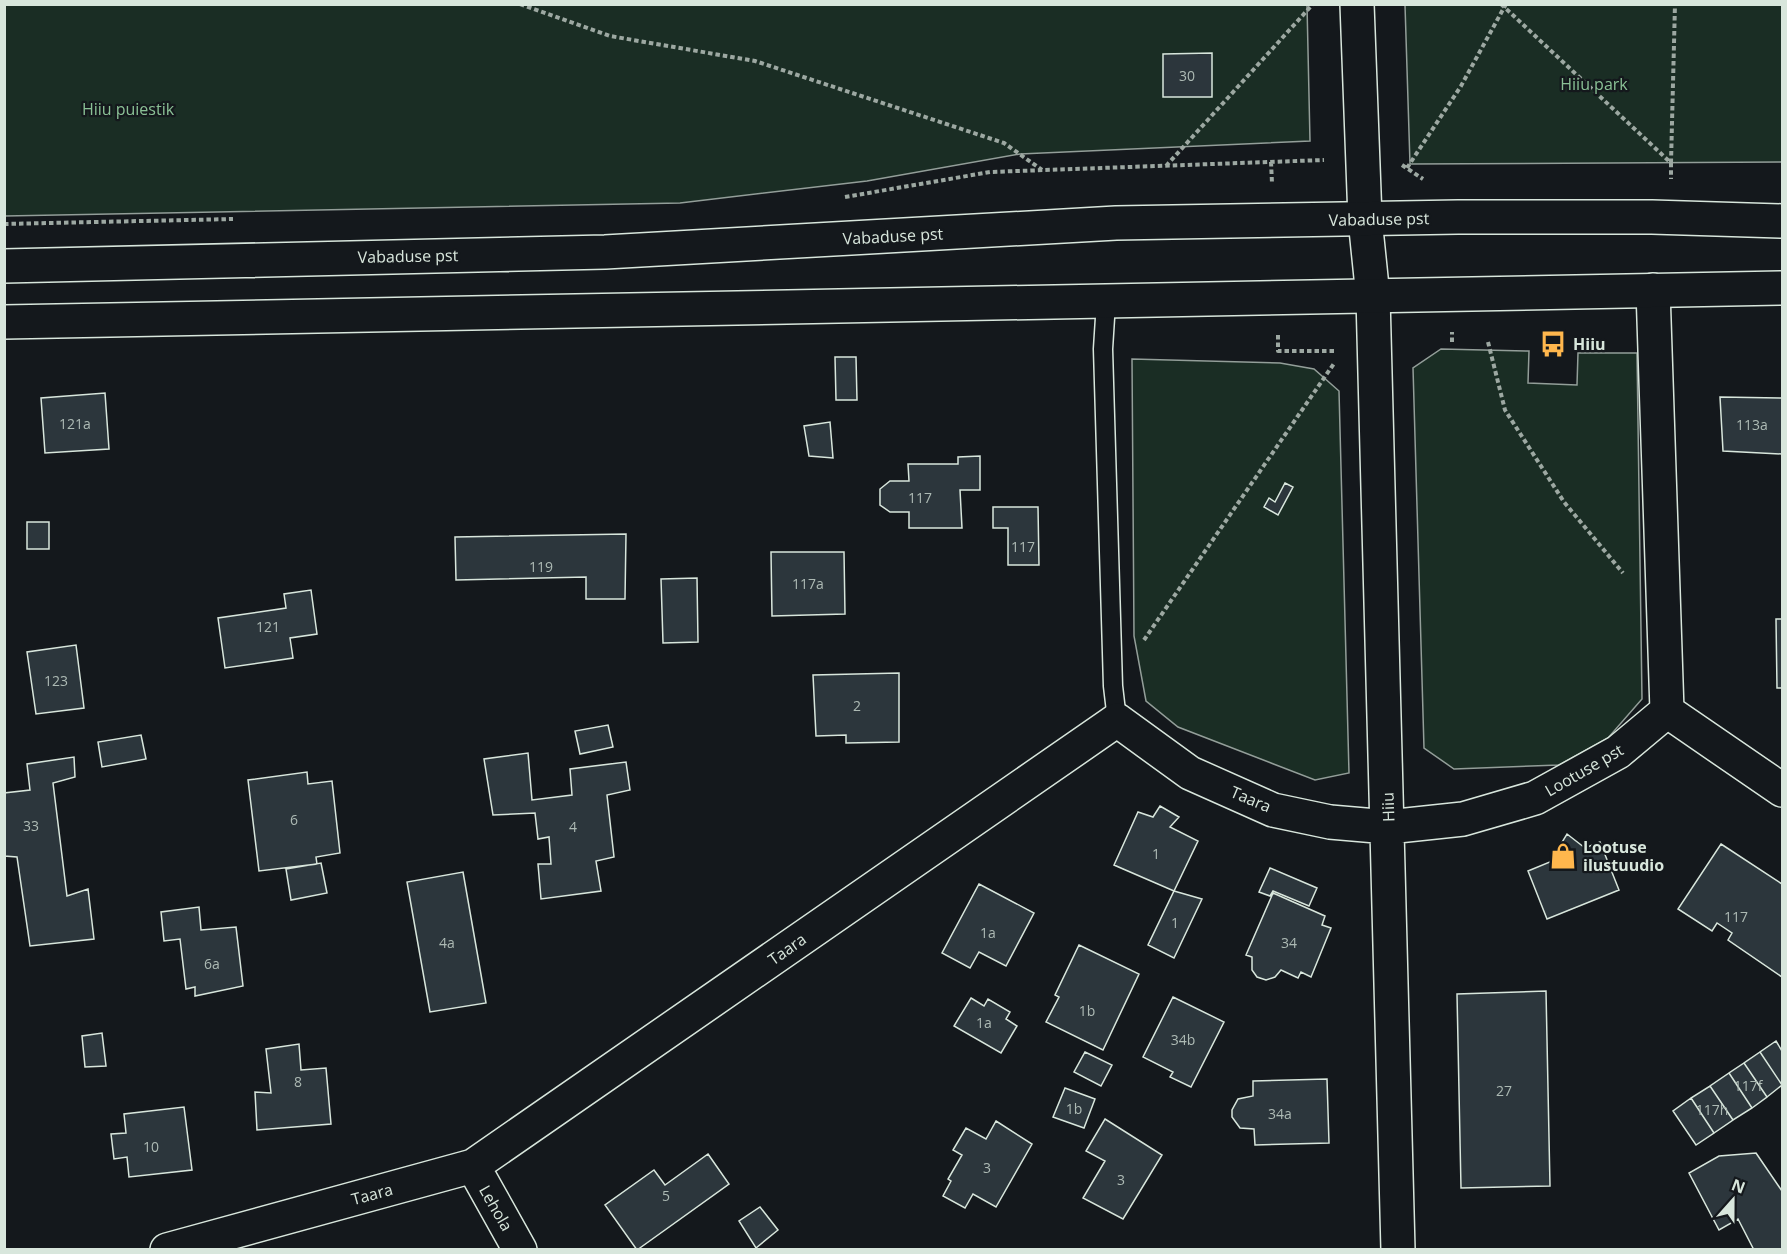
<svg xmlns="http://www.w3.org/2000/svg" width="1787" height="1254" font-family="'Open Sans',sans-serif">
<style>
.green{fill:#1a2d24;stroke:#939e99;stroke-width:1.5}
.building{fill:#2c363c;stroke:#d8e6dc;stroke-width:1.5}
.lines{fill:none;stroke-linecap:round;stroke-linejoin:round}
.lane-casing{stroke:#d8e6dc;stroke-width:21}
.street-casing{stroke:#d8e6dc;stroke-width:36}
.secondary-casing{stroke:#d8e6dc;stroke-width:36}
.highway-casing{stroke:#d8e6dc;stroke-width:36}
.path{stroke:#9da8a2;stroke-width:4;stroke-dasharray:4.5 3;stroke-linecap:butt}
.lane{stroke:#14181c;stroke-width:18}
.street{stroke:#14181c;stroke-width:33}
.secondary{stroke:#14181c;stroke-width:33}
.highway{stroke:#14181c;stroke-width:33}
.labels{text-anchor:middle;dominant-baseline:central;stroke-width:4.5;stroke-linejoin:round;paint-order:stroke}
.number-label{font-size:14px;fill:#adbab4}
.park-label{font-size:16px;fill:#8ac095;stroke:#14181c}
.street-label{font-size:16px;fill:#d8e6dc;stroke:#14181c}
.poi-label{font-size:16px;font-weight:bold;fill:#d8e6dc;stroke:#14181c;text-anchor:start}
</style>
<rect width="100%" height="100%" fill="#14181c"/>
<path class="green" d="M4 5H1307L1310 141 1020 154 867 181 680 203 5 216Z
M1405 5H1782V162L1410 164Z
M1441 349 1529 351 1528 383 1577 385 1578 353H1637L1642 699 1608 738 1559 765 1454 769 1424 748 1413 368Z
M1132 359 1280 363 1314 369 1339 391 1349 773 1315 780 1178 727 1146 701 1134 636Z"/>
<path class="building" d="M1212 53V97H1163V54Z
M835 357H856L857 400H836Z
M105 393 109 449 45 453 41 398Z
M1720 397 1782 398V454L1723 451Z
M830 422 833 458 809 456 804 426Z
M980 456V490H960L962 528H909V512H890L880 505V489L890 481H909L908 464H958V457Z
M1285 483 1293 487 1278 515 1264 507 1269 498 1275 502Z
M993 507H1038L1039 565H1008V528H993Z
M27 522H49V549H27Z
M626 534 625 599H586V577L456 580 455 537Z
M771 552H844L845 614 772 616Z
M697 578 698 642 663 643 661 579Z
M311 590 317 634 290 638 293 658 225 668 218 618 286 608 284 594Z
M1776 619H1782V688H1777Z
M76 645 84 708 36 714 27 652Z
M899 673V742L846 743V735L816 736 813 675Z
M608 725 613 747 580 754 575 731Z
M141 735 146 759 102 767 98 742Z
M528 753 532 800 572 795 570 769 626 762 630 790 607 795 614 857 596 861 601 891 541 899 538 864H551L549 837 538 839 535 813 493 815 484 759Z
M74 757 75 777 53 783 67 896 88 889 94 939 30 946 17 857 4 856V793L30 790 27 764Z
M307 772 308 784 332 781 340 853 316 857 317 864 259 871 248 780Z
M1160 806 1179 817 1170 827 1198 841 1174 891 1114 865 1138 812 1153 817Z
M1567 834 1585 848 1600 842 1619 890 1547 919 1528 871 1550 862Z
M1721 844 1782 884V977L1728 940 1732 933 1717 923 1712 931 1678 909Z
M321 863 327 893 291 900 286 869Z
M1270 868 1317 888 1309 906 1273 891 1270 896 1259 892Z
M463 872 486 1003 430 1012 407 882Z
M979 884 1034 913 1006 966 979 952 970 968 942 953Z
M1174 891 1202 899 1174 958 1148 945Z
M1273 893 1325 916 1322 925 1331 928 1311 977 1301 972 1298 978 1281 970 1275 977 1266 980 1257 977 1252 970V957L1246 955Z
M199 907 201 930 236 927 243 986 195 996V987L186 989 180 939 164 941 161 912Z
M1079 945 1139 974 1103 1050 1046 1022 1059 997 1055 995Z
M1546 991 1550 1186 1461 1188 1457 994Z
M1173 997 1224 1022 1191 1087 1170 1077 1173 1072 1143 1057Z
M971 998 984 1006 988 999 1010 1012 1006 1019 1017 1026 1001 1053 954 1026Z
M102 1033 106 1066 85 1067 82 1036Z
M1776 1041 1782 1051V1085L1760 1052Z
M299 1044 301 1070 326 1068 331 1124 257 1130 255 1092 271 1093 266 1049Z
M1085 1052 1112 1065 1101 1086 1074 1072Z
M1760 1052 1782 1085 1767 1097 1744 1063Z
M1744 1063 1767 1097 1752 1108 1729 1073Z
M1729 1073 1752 1108 1733 1120 1710 1086Z
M1327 1079 1329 1143 1255 1145 1254 1129 1240 1128 1232 1117V1110L1238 1099 1253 1096V1081Z
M1710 1086 1733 1120 1714 1133 1691 1098Z
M1065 1088 1095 1099 1084 1128 1053 1117Z
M1691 1098 1714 1133 1696 1145 1673 1111Z
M184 1107 192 1170 129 1177 127 1157 114 1159 111 1134 126 1133 124 1114Z
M1105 1119 1162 1155 1123 1219 1083 1198 1105 1161 1086 1151Z
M996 1121 1032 1144 996 1207 973 1194 965 1208 943 1196 951 1181 948 1179 962 1155 953 1150 966 1128 986 1139Z
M1756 1153 1782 1191V1250H1754L1738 1219 1719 1230 1689 1173 1719 1156Z
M708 1154 729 1184 637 1250 605 1205 654 1170 665 1185Z
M760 1207 778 1230 756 1248 739 1221Z"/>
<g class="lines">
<g class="lane-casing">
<path id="lane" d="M1106 302 1103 349 1113 686 1117 720"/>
</g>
<g class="street-casing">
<path id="street" d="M1365 219 1373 297 1398 1250
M1653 290 1667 711
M1667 711 1782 790
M473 1166 520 1250
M167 1250 473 1166 1117 720 1190 773 1273 810 1330 822 1388 827 1463 819 1535 798 1618 752 1667 711"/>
</g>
<g class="secondary-casing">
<path id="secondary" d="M1357 4 1365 219"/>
</g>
<g class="highway-casing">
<path id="highway" d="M4 266 605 252 1116 223 1458 217H1652L1782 221
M4 322 1782 288"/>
</g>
<path class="path" d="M520 4 610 36 755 61 1004 143 1042 170
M1501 4 1671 163V179
M1271 162 1272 183
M1671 163 1675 4
M1402 165 1423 179
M1166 166 1313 4
M1407 168 1461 86 1506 4
M845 197 990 172 1324 160
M4 224 233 219
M1278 335V351H1336
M1452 342V332
M1488 342 1505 410 1564 502 1623 573
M1144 640 1335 362"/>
<use href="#lane" class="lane"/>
<use href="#street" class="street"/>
<use href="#secondary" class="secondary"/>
<use href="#highway" class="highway"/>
</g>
<defs>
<g id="bus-bare" transform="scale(2.07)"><path d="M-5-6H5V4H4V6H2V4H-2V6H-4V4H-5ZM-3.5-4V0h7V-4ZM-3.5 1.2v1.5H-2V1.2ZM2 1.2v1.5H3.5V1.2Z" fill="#ffb74d" stroke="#14181c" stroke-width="2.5" paint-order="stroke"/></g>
<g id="shop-bare" transform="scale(2.07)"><path d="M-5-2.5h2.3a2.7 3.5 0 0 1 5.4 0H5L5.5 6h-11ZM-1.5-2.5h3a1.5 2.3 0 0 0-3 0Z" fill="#ffb74d" stroke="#14181c" stroke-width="2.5" paint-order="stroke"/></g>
</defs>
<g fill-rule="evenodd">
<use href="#bus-bare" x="1553" y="344"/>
<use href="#shop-bare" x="1563" y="856"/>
</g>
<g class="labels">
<g class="number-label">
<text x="1187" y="75">30</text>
<text x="75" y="423">121a</text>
<text x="1752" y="424">113a</text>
<text x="920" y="497">117</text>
<text x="1023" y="546">117</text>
<text x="541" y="566">119</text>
<text x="808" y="583">117a</text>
<text x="268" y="626">121</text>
<text x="56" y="680">123</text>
<text x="857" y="705">2</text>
<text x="294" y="819">6</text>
<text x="31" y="825">33</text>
<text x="573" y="826">4</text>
<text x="1156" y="853">1</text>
<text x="1736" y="916">117</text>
<text x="1175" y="922">1</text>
<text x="988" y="932">1a</text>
<text x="447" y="942">4a</text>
<text x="1289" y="942">34</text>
<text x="212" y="963">6a</text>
<text x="1087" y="1010">1b</text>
<text x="984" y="1022">1a</text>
<text x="1183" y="1039">34b</text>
<text x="298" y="1081">8</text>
<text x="1748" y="1085">117f</text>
<text x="1504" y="1090">27</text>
<text x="1074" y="1108">1b</text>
<text x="1712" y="1109">117h</text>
<text x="1280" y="1113">34a</text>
<text x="151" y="1146">10</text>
<text x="987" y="1167">3</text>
<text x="1121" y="1179">3</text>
<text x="666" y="1195">5</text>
</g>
<g class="park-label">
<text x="1594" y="84">Hiiu park</text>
<text x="128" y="109">Hiiu puiestik</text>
</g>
<g class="street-label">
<text transform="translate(1379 219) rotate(-1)">Vabaduse pst</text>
<text transform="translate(893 236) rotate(-3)">Vabaduse pst</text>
<text transform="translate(408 256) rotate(-1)">Vabaduse pst</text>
<text transform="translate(1584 770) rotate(-30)">Lootuse pst</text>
<text transform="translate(1251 799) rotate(23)">Taara</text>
<text transform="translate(1388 807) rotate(-92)">Hiiu</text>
<text transform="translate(787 949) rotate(-35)">Taara</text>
<text transform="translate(372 1194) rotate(-15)">Taara</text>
<text transform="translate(496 1208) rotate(60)">Lehola</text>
</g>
<g class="poi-label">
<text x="1573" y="344">Hiiu</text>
<text x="1583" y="847">Lootuse<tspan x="1583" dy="18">ilustuudio</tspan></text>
</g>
</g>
<rect width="1787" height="1254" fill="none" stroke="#d8e6dc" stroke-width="12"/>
<g transform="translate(1733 1200) rotate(21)" stroke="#14181c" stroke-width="4.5" paint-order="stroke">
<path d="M0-4.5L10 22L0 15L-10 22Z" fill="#d8e6dc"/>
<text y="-9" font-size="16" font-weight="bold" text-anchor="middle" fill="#d8e6dc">N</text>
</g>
</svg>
